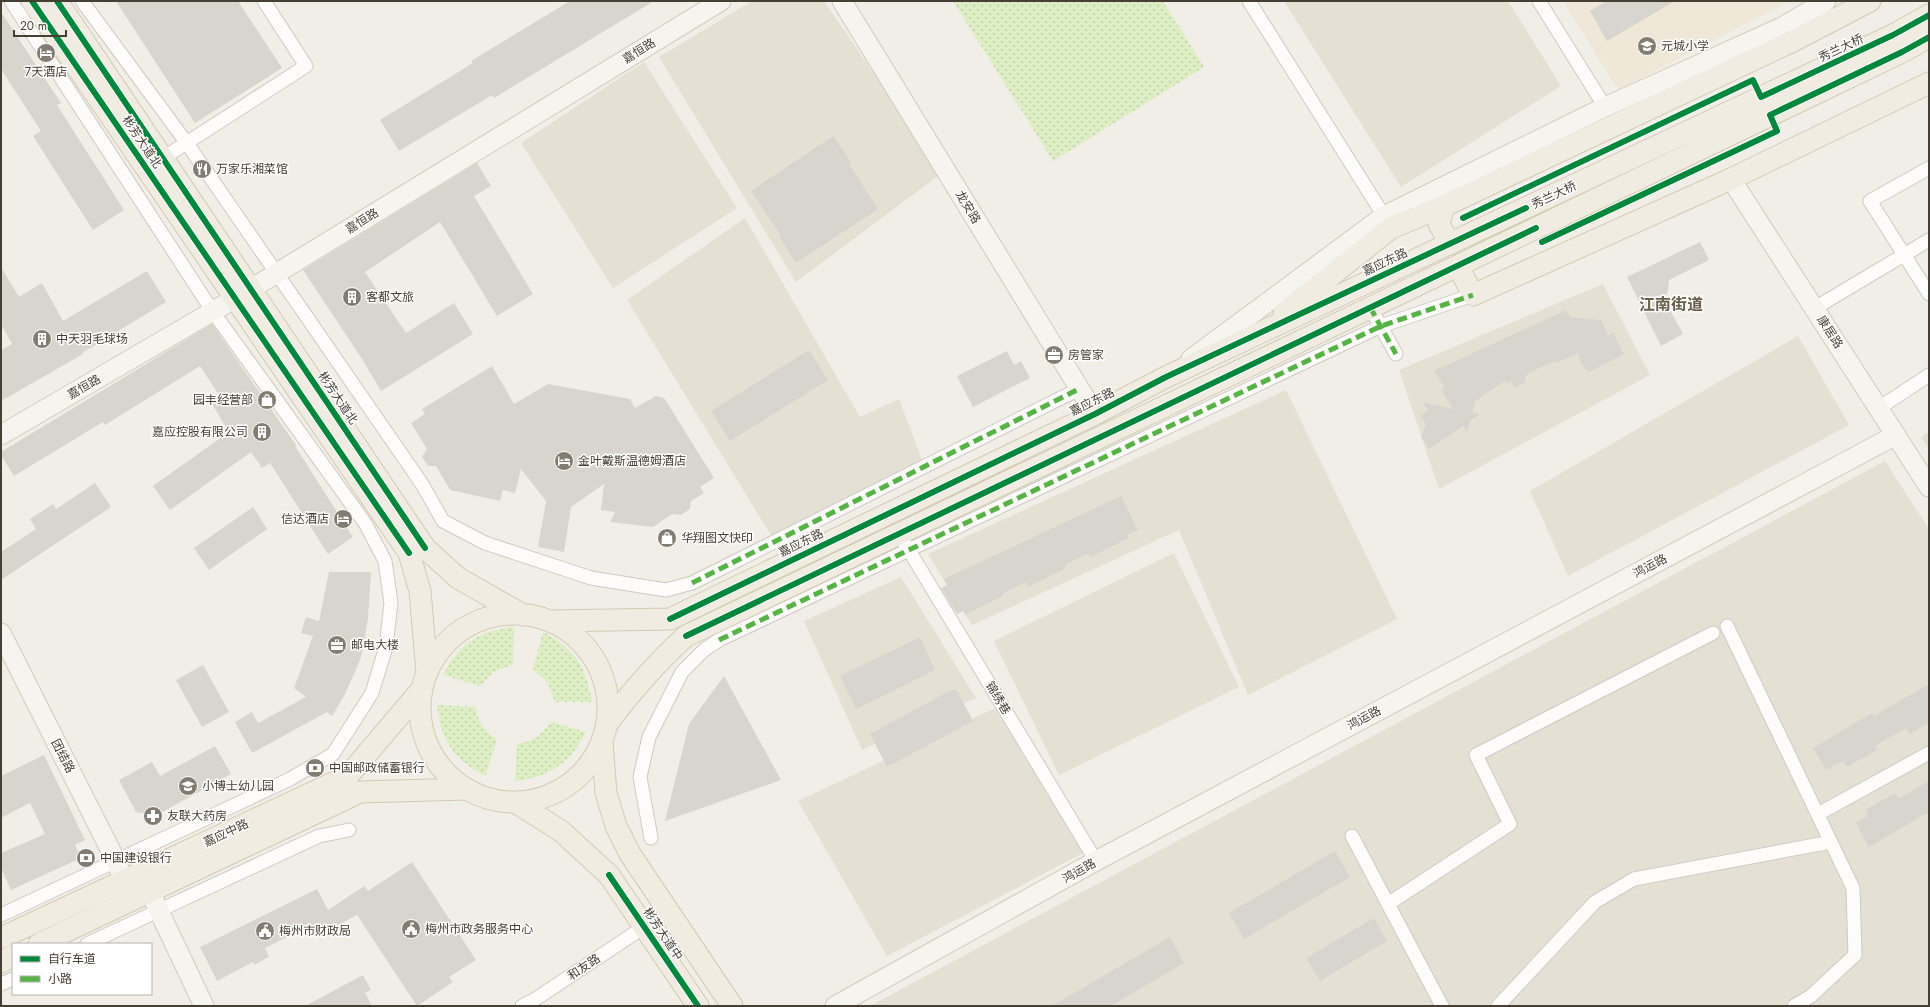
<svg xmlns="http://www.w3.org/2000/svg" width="1930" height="1007" font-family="Jost,'Noto Sans SC',sans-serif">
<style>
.residential{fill:#e5e0d4}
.education{fill:#efe8d8}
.grass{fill:url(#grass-dots)}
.building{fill:#d8d5ce}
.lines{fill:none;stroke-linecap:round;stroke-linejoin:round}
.street-casing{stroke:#cccac3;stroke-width:15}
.secondary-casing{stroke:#d0cbbd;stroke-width:21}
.primary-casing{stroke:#d4cab3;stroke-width:23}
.street{stroke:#fdfcfb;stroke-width:13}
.secondary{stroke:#f6f4ee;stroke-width:19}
.primary{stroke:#f1ece2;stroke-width:21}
.quiet{stroke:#57b346;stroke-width:5;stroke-dasharray:10 5;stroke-linecap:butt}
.cycleway-casing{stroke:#fff;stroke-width:8}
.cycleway{stroke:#00873e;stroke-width:6}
.labels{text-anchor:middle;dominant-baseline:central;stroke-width:3;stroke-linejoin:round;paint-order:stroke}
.poi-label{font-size:12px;fill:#463f33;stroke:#fff;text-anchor:start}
.street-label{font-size:12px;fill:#463f33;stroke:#fff}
.district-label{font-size:16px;font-weight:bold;fill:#6a5d49;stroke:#fff}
</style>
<defs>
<pattern id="grass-dots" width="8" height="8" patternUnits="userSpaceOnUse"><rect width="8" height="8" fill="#ddedc4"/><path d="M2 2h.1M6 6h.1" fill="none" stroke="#bfcca9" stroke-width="1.8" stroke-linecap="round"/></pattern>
</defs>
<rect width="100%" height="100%" fill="#f0eee7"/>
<path class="residential" d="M752 1H824L942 173 796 282 659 57Z
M1284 1H1508L1561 86 1401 187Z
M644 62 737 208 613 288 521 143Z
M745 218 860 417 899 399 927 473 777 545 627 300Z
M1603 284 1650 375 1439 489 1399 370Z
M1798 336 1849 425 1568 576 1530 491Z
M1286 390 1397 619 1248 695 1179 530 972 625 928 554Z
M1929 432V449L1921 437Z
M1885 461 1929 529V1006H870Z
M1174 553 1239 687 1059 775 994 641Z
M901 577 976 698 862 750 804 621Z
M995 708 1083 853 887 956 798 801Z"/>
<path class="education" d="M1563 1H1790L1618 90Z"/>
<path class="grass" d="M953 1H1163L1204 67 1053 161Z
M514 627 513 665 494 671 480 686 443 675C459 644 479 630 514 627Z
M543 632C574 648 587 667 592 702H555L548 683 533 669Z
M437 705 476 707C478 722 484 731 497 740L485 776C454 759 441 740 437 705Z
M551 722 586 732C570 763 550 777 515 781L517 744C533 741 542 735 551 722Z"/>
<path class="building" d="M116 1H238L282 68 195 123Z
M570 1H654L494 98 492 95 399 151 380 120 473 63 471 61Z
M1607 1H1675L1607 41 1590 11Z
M1 12 61 103 57 105 124 210 93 230 33 136 41 131 1 69Z
M833 136 851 162 849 164 878 209 796 263 779 237 781 236 751 191Z
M477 163 491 186 474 196 533 294 497 316 440 222 365 272 406 333 454 303 473 334 381 391 362 359 303 270Z
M1700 242 1709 260 1669 280 1668 291 1664 299 1683 334 1661 346 1627 277Z
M1 267 19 297 42 283 63 321 147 271 166 302 82 353 83 354 1 401V350L12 344 1 324Z
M1566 310 1570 317 1601 320 1608 335 1613 333 1624 354 1589 372 1581 363 1578 353 1557 363 1554 361 1531 372 1525 376V383L1514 388 1511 381 1506 384 1505 381 1482 396 1475 402 1472 413 1480 414 1470 421 1467 432 1463 426 1429 449 1421 437 1426 424 1420 416 1428 411 1423 402 1453 409 1441 390 1445 387 1434 371Z
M212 324 296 445 295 446 353 537 328 554 270 463 262 468 251 452 170 510 153 486 229 432 210 401 219 395 200 366 105 425 103 422 14 476 1 455V452Z
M809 350 828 380 730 441 711 411Z
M1007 351 1014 365 1021 361 1030 378 973 407 957 376Z
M492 366 514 404 548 384 630 399 635 408 656 396 664 398 714 478 700 487 704 493 691 501 690 509 681 515 672 514 653 527 610 522 615 512 601 510 604 484 571 507 564 552 538 547 546 501 521 469 515 493 503 490 500 501 450 490 436 466H428L422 457 427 449 411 423 425 414 422 409Z
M95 483 111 507 1 580V552L36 529 30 519 53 504 56 509Z
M1121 496 1138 530 1127 535 1129 538 1090 557 1089 553 1065 565 1066 568 1028 587 1026 582 1002 594 1003 596 965 615 963 611 957 614 941 588 947 585 944 579Z
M253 507 267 529 209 570 194 548Z
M329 572H371L368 618 362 654 358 665 345 694 332 716 327 712 252 753 235 722 252 712 258 723 306 697 294 688 313 636 301 633 306 617 319 621Z
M920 637 935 670 856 709 840 676Z
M203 665 229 712 202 727 176 680Z
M724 676 781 780 665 821 689 724Z
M1929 684V723L1910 734 1906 728 1875 746 1877 750 1847 767 1843 761 1826 770 1813 748 1872 713 1874 716Z
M951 690H957L973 721 887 767 870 734Z
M215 746 231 774 155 816 136 812 119 780 152 762 160 776Z
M44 755 85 840 75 845 81 858 11 890 1 868V853L45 834 30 803 1 818V776Z
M1929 781V812L1869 847 1856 823 1868 816 1865 810 1895 793 1899 799Z
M1335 851 1350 877 1244 939 1229 913Z
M412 862 476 960 449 977 453 982 417 1006 357 915 317 936 311 925 265 948 269 957 254 965 253 962 217 981 200 947 317 889 328 910 364 886 368 891Z
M1374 918 1387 941 1320 981 1306 958Z
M1170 937 1184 963 1121 1000 1110 1006H1052Z
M363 975 371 990 365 993 372 1006H305Z"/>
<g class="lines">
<g class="street-casing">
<path id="street" d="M82 1 186 142 422 484 443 521 485 543 591 578 666 590 692 583 1079 389
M1249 1 1384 216
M1539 1 1605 107
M163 158 306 66 264 1
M1929 168 1870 201 1929 294
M1370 307 1396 354
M1815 308 1929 240
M1879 408 1929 375
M904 542 1096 861
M1727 626 1853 888 1855 955 1811 996 1794 1006
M1818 814 1929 753
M1352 836 1442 1006
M651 838 640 777 649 737 682 672 704 650 719 640 1381 326 1473 295
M1388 904 1510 824 1476 755 1713 633
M1 915 290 779 333 754 372 693 386 647 391 603 385 561 365 523 213 312 11 1
M87 944 319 836 349 830
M1 984 13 979
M522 1006 537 998 644 927
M1498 1006 1595 902 1634 879 1831 842"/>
</g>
<g class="secondary-casing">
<path id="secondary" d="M842 1 1095 414
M1731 179 1929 487
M1191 359 1384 216 1605 107 1784 26 1826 1
M1 435 251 289 721 1
M1 633 116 861 124 881
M150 892 204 1006
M835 1006 1096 861 1896 435"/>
</g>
<g class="primary-casing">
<path id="primary" d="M32 1 409 553 420 591 427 673
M57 1 425 548 458 578 523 615
M1444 206 1439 224 1450 244
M1458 266 1473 295 1731 179 1929 83
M1284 313 1391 228 1444 206 1793 41 1870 1
M420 708a94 94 0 1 1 188 0a94 94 0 1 1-188 0Z
M550 621 670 619 1095 414 1166 377 1893 35 1929 15
M607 724C631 692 656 663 686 636 1091 442 1497 247 1902 52L1929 37
M602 742 606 793 616 826 630 854 732 1006
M515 802 561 831 609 875 698 1006
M1 938 348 776 422 689
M39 944 360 792 467 789
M1 962 13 956"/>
</g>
<use href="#street" class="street"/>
<use href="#secondary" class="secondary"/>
<use href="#primary" class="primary"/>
<path class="quiet" d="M1370 307 1396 354
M692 583 1079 389
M719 640 1381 326 1473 295"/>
<g class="cycleway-casing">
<path id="cycleway" d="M32 1 409 553
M57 1 425 548
M1463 218 1753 80 1761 97 1893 35 1929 15
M1542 242 1777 131 1770 115 1902 52 1929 37
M670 619 1095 414 1166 377 1526 208
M686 636 1536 228
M609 875 698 1006"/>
</g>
<use href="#cycleway" class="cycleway"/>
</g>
<defs>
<g id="school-disc" transform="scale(1)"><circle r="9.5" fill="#827c72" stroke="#fff"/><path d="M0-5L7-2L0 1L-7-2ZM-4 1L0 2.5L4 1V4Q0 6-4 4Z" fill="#fff"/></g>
<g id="hotel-disc" transform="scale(1)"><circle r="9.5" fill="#827c72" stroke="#fff"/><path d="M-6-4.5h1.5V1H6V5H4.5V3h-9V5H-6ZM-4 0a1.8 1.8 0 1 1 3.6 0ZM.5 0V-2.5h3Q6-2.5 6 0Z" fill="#fff"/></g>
<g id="restaurant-disc" transform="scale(1)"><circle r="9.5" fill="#827c72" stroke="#fff"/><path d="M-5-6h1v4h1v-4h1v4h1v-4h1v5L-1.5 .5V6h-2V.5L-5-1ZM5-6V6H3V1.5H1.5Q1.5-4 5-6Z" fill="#fff"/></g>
<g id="building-disc" transform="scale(1)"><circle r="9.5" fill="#827c72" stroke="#fff"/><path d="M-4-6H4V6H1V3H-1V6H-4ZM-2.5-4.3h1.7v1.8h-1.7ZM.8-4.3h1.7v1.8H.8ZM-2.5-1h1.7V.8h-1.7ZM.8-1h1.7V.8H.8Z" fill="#fff"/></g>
<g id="office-disc" transform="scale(1)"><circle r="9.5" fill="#827c72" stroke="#fff"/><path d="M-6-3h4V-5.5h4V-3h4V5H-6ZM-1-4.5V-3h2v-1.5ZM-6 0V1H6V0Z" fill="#fff"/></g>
<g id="shop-disc" transform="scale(1)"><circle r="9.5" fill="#827c72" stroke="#fff"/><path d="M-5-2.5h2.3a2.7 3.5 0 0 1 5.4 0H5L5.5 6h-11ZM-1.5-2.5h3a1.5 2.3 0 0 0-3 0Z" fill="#fff"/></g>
<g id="bank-disc" transform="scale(1)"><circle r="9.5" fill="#827c72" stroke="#fff"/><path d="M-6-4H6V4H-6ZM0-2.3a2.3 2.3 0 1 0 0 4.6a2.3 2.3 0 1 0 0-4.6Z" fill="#fff"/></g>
<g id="pharmacy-disc" transform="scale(1)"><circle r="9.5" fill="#827c72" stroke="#fff"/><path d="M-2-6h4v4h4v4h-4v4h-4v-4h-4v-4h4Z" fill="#fff"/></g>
<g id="civic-disc" transform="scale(1)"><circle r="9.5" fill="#827c72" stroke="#fff"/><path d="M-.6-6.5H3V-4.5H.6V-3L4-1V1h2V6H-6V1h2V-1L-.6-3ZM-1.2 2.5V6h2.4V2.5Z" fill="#fff"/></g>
</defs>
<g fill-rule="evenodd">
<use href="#school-disc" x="1647" y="46"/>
<use href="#hotel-disc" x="46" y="53"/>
<use href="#restaurant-disc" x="202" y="169"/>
<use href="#building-disc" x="352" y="297"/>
<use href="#building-disc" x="42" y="339"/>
<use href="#office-disc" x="1054" y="355"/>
<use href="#shop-disc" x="267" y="400"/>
<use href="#building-disc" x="262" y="432"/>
<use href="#hotel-disc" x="564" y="461"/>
<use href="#hotel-disc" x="343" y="519"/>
<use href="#shop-disc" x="667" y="538"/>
<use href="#office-disc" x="337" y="645"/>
<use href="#bank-disc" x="315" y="768"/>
<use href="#school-disc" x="188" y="786"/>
<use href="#pharmacy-disc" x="153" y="816"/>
<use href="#bank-disc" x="86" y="858"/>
<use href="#civic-disc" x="411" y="929"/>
<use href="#civic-disc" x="265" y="931"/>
</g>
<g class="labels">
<g class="poi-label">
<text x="1661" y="46">元城小学</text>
<text x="46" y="72" text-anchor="middle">7天酒店</text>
<text x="216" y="169">万家乐湘菜馆</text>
<text x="366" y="297">客都文旅</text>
<text x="56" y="339">中天羽毛球场</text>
<text x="1068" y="355">房管家</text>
<text x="253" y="400" text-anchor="end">园丰经营部</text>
<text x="248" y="432" text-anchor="end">嘉应控股有限公司</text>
<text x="578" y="461">金叶戴斯温德姆酒店</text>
<text x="329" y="519" text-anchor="end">信达酒店</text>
<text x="681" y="538">华翔图文快印</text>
<text x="351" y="645">邮电大楼</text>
<text x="329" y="768">中国邮政储蓄银行</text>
<text x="202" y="786">小博士幼儿园</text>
<text x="167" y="816">友联大药房</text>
<text x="100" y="858">中国建设银行</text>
<text x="425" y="929">梅州市政务服务中心</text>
<text x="279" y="931">梅州市财政局</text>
</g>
<g class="street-label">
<text transform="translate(1841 48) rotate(-25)">秀兰大桥</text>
<text transform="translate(639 51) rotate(-32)">嘉恒路</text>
<text transform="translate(142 142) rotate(56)">彬芳大道北</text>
<text transform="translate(1554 195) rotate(-25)">秀兰大桥</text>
<text transform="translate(968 207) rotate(59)">龙安路</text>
<text transform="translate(362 221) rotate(-32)">嘉恒路</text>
<text transform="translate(1385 262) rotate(-25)">嘉应东路</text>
<text transform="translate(1830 332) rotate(57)">康居路</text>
<text transform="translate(84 387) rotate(-30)">嘉恒路</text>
<text transform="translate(338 398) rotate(56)">彬芳大道北</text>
<text transform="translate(1092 402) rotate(-26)">嘉应东路</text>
<text transform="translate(801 543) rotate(-26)">嘉应东路</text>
<text transform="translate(1650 566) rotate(-28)">鸿运路</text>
<text transform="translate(998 698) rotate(59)">锦绣巷</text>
<text transform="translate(1364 718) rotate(-28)">鸿运路</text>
<text transform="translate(63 756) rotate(63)">团结路</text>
<text transform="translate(226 833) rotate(-25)">嘉应中路</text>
<text transform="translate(1079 871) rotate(-29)">鸿运路</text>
<text transform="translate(663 934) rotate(56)">彬芳大道中</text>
<text transform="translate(584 967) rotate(-34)">和友路</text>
</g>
<g class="district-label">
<text x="1671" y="304">江南街道</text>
</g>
</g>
<rect width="1930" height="1007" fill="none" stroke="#463f33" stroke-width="4"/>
<rect x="12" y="943" width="140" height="52" fill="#ffffff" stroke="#b5b2ad"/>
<rect x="20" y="956" width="20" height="6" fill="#00873e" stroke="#b5b2ad"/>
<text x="48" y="963" font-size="12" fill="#463f33">自行车道</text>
<rect x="20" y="976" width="20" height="6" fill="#57b346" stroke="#b5b2ad"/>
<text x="48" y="983" font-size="12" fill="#463f33">小路</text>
<path d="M14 30v6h52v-6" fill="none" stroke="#463f33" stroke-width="2"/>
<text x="20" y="30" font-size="12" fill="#463f33" stroke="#ffffff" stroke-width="3" paint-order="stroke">20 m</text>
</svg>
